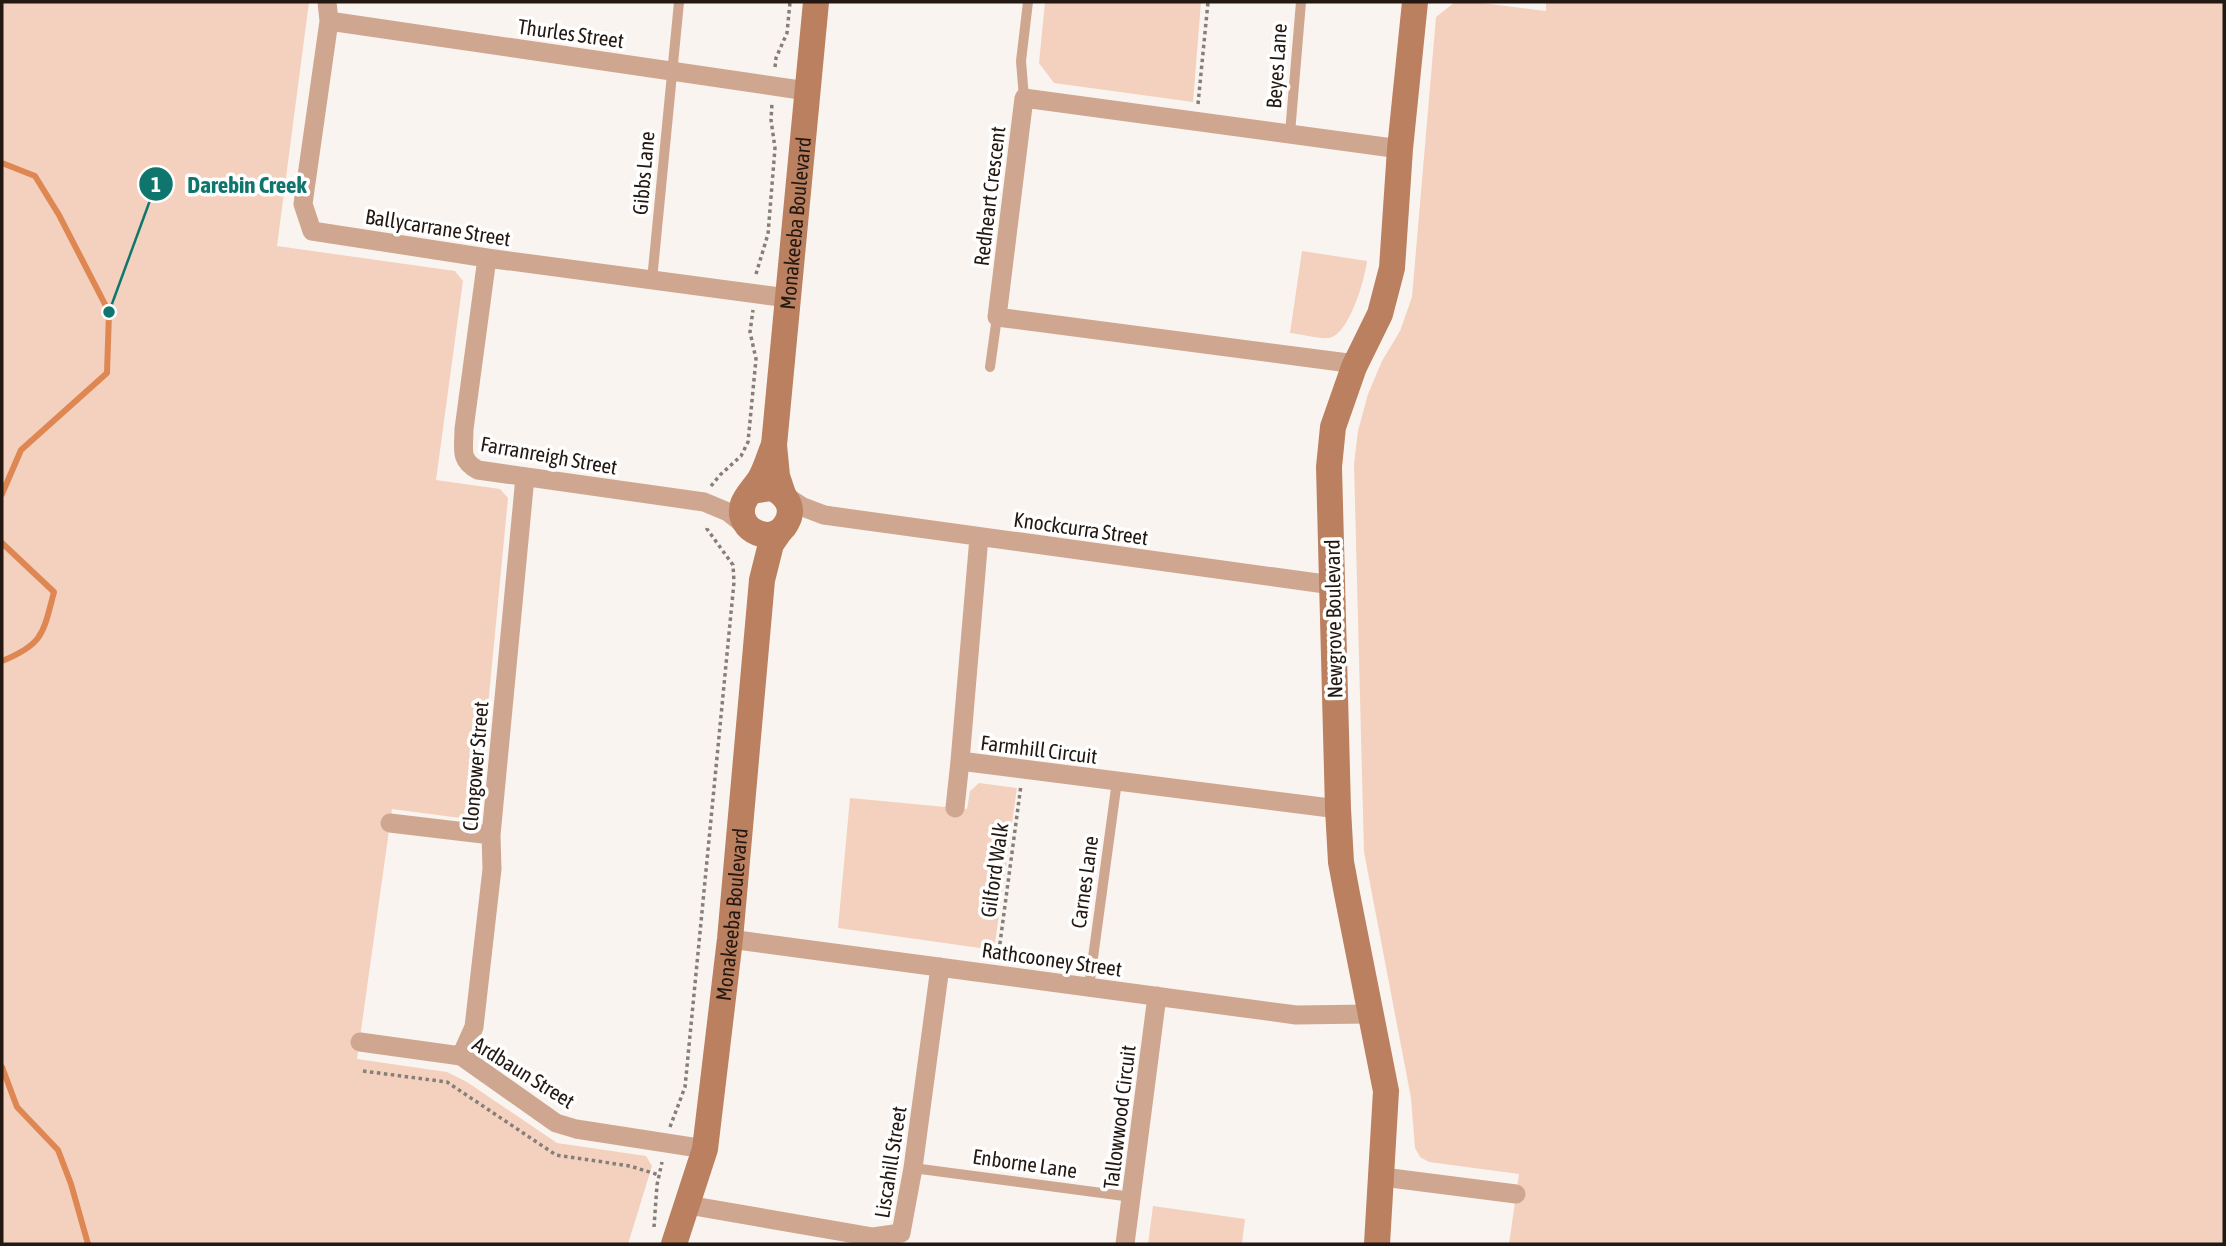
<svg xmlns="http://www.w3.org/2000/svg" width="2226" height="1246" font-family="'Asap Condensed',sans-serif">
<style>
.green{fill:#f3d1be}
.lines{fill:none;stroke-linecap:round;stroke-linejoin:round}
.stream{stroke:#de8753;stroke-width:6}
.path{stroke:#867e79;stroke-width:3.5;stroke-dasharray:3.5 3.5;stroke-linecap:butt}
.lane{stroke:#cfa791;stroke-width:10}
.street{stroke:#cfa791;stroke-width:19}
.secondary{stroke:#ba805f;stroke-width:26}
.labels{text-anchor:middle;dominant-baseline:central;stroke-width:7;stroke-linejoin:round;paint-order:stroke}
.street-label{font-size:21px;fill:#231812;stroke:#fff}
.leader{fill:none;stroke:#0f766e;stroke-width:2.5}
.callout-dot{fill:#0f766e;stroke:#fff;stroke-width:2.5}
.mark-label{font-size:21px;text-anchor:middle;font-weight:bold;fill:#fff}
.callout-label{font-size:23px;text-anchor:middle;font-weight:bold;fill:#0f766e;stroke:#fff;stroke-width:7;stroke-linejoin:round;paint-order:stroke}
</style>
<rect width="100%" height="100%" fill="#faf4f0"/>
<path class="green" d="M2 2H309L277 246 455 271 463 281 436 480 500 489 508 498 478 811 468 819 392 809 357 1059 447 1072 467 1082 557 1143 646 1156 652 1166 628 1244H2Z
M1045 2H1201L1193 102 1054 83 1039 63Z
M1455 2H1474L1546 11V2H2224V1244H1509L1519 1174 1429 1162 1420 1157 1415 1148 1411 1098 1364 852 1354 464 1358 431 1368 394 1382 361 1400 331 1412 297 1436 17Z
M1302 251 1367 261C1365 279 1349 335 1329 338 1318 339 1302 334 1290 333Z
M979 783 1017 788 994 950 838 928 850 798 967 809 970 791Z
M1153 1206 1245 1219 1242 1244H1148Z"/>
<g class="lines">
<path class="stream" d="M2 163 35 176 59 215 109 312 107 373 21 450 2 494
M2 543 54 592C43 633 44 644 2 661
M2 1067 17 1107 58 1150 71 1184 88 1244"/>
<path class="path" d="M775 67 776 58 787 33 790 2
M1198 104 1208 2
M756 274 768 234 775 148 771 120 772 103
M711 486 720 475 741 456 748 442 756 359 750 332 753 310
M998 958 1021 785
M363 1071 447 1082 556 1155 630 1166 659 1175
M670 1127 685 1087 734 582 733 565 707 529 708 525
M654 1227 657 1185 662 1162"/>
<path class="lane" d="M1024 98 1021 61 1028 2
M1290 133 1301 2
M652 280 679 2
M990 367 997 317
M1089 987 1117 781
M913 1168 1132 1197"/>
<path class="street" d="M327 2 329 21 303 204 312 231 487 258 788 298
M329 21 807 91
M487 258 464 429C464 449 459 460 478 470L704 502 728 512 747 527
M1356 364 997 317 1024 98 1400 149
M784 495 803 507 824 515 1332 585
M979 537 960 761 1338 809
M955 808 960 761
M390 823 491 835
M730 939 1296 1015 1369 1014
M360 1042 461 1056 556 1123 576 1129 705 1149
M461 1056 474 1027 492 869 491 835 525 477
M1383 1177 1516 1194
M688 1205 873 1237 901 1233 913 1168 940 967
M1125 1244 1157 996"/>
<g class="secondary">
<path d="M752 491 771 488C785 493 795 507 787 522 775 547 735 532 743 504 746 495 756 486 761 477 766 468 769 457 773 447"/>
<path id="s1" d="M783 494 777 476 774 445 816 2"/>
<path id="s2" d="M674 1244 705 1149 730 939 762 580 771 544 780 531"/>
<path d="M1377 1244 1386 1091 1347 894 1341 862 1338 809 1329 467 1333 427 1354 367 1380 314 1392 268 1400 149 1415 2"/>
</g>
</g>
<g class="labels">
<g class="street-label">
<text transform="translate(571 33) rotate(8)">Thurles Street</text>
<text transform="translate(1276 66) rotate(-86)">Beyes Lane</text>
<text transform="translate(643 173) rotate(-85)">Gibbs Lane</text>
<text transform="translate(989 196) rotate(-83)">Redheart Crescent</text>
<text stroke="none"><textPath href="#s1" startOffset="273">Monakeeba Boulevard</textPath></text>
<text transform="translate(438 227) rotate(9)">Ballycarrane Street</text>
<text transform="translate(549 455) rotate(10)">Farranreigh Street</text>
<text transform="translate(1081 528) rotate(8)">Knockcurra Street</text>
<text transform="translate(1333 619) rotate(-91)">Newgrove Boulevard</text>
<text transform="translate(1039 749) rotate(7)">Farmhill Circuit</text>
<text transform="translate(475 766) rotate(-85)">Clongower Street</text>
<text transform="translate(994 870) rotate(-82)">Gilford Walk</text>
<text transform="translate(1084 882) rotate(-82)">Carnes Lane</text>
<text stroke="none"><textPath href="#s2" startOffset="336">Monakeeba Boulevard</textPath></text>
<text transform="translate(1052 959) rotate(8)">Rathcooney Street</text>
<text transform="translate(524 1072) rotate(32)">Ardbaun Street</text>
<text transform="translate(1119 1117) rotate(-83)">Tallowwood Circuit</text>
<text transform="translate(890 1162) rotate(-81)">Liscahill Street</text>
<text transform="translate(1025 1163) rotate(8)">Enborne Lane</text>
</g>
</g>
<path class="leader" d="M109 312L156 184"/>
<g class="callout-dot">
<circle cx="109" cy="312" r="7"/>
<circle cx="156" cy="184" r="18"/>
</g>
<g class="mark-label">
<text x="156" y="192">1</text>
</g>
<g class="callout-label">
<text x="247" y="193">Darebin Creek</text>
</g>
<rect width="2226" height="1246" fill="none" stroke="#231812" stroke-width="7"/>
</svg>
